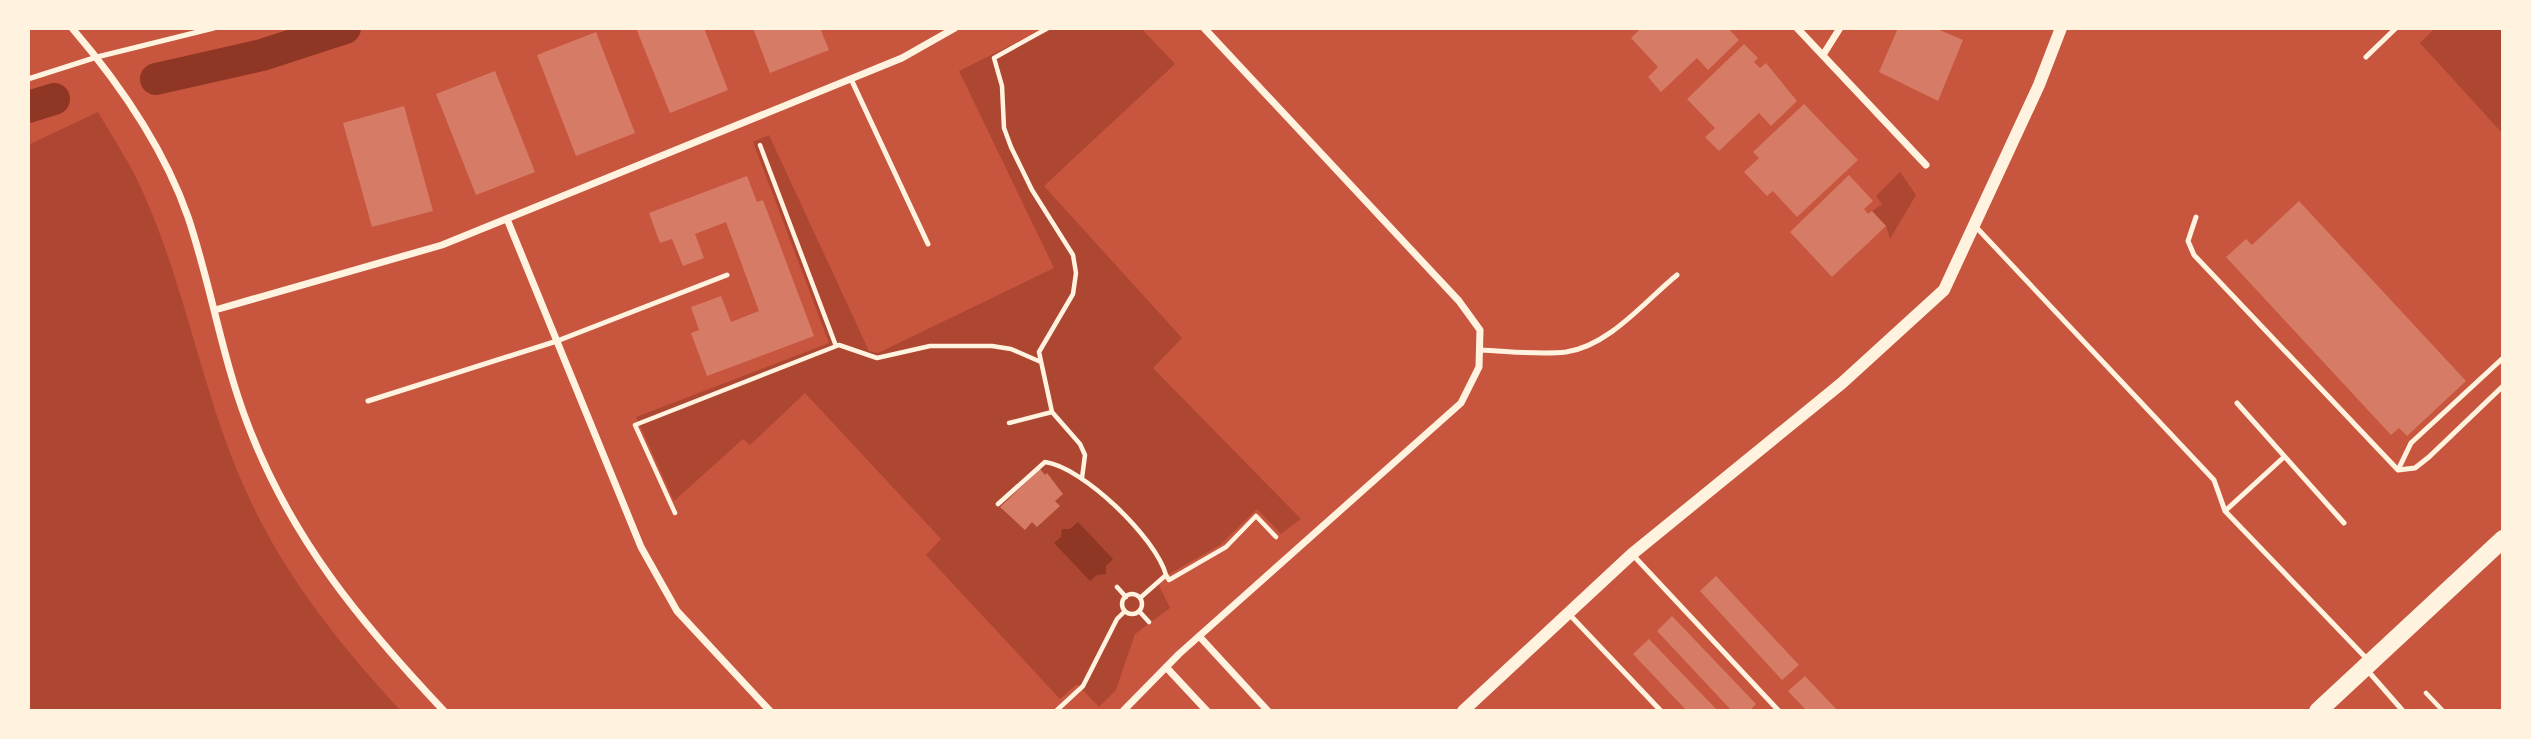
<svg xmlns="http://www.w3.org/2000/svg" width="2531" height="739" font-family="Karla,sans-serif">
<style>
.green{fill:#ae4732}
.water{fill:#8f3625}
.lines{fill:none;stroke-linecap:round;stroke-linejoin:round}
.canal{stroke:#8f3625;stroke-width:32}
.building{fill:#d67c66}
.path{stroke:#fff3e0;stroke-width:4.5}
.service{stroke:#fff3e0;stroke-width:5}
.minor{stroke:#fff3e0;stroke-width:7}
.tertiary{stroke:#fff3e0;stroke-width:12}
.primary{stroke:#fff3e0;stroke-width:18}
</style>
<rect width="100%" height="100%" fill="#c8553d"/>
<path class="green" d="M1045 28H1141L1175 64 1044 186 1182 338 1153 368 1301 519 1281 534 1257 509 1220 545 1157 581 1170 608 1135 634 1116 690 1099 707 1077 684 1060 699 926 555 941 539 805 393 750 445 743 439 674 501 636 417 829 343 753 142 769 135 869 351 878 353 1054 268 959 71Z
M2435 28H2503V134L2420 43Z
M98 112C113 138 130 163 142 190 186 287 202 394 246 491 283 574 340 645 401 711H28V145Z
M1900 172 1916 195 1890 239 1886 226 1872 211 1882 204 1876 196Z"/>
<path class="water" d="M1078 522 1113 559 1106 566V574L1097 575 1090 581 1054 543 1061 537 1062 529H1070Z"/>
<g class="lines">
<path class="canal" d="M156 79 262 55 345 28
M28 107 54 99"/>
</g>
<path class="building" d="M636 28H704L728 90 670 113Z
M753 28H820L829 50 770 73Z
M1641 28H1728L1739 40 1708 70 1697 58 1661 92 1648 77 1658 67 1631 38Z
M1898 28H1935L1963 40 1938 101 1879 72Z
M596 32 635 133 576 156 537 55Z
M1744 44 1758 58 1754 62 1760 68 1766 63 1797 101 1771 126 1759 113 1719 151 1705 137 1715 128 1687 99Z
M495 71 535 172 476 195 436 94Z
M1804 104 1858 160 1797 217 1773 191 1767 196 1744 172 1759 158 1753 152Z
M404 106 433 211 372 227 343 123Z
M1849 175 1873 201 1864 209 1868 214 1872 211 1886 226 1832 277 1790 232Z
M747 176 757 202 763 200 814 336 707 376 691 333 699 330 691 307 721 296 731 322 759 311 726 222 695 234 704 258 683 266 672 239 660 243 649 213Z
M2299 201 2466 381 2407 436 2399 428 2391 435 2226 257 2246 239 2252 245Z
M1040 469 1045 475 1047 473 1063 494 1055 501 1060 506 1037 527 1032 522 1025 530 1000 507Z
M1716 576 1799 665 1782 680 1700 591Z
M1672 616 1756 704 1749 711H1732L1657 631Z
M1649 639 1718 711H1687L1633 654Z
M1805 676 1838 711H1807L1788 691Z"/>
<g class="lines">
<path class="path" d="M1048 28 994 58 1002 86 1004 128 1011 147 1032 190 1073 255 1076 273 1073 294 1039 352 1052 412 1080 444 1085 455 1082 478
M760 145 836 346
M1009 423 1052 412
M998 504 1045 462C1083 467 1156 538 1166 575L1140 598
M675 513 635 425 839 345 877 358 930 346H992L1011 349 1041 362
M1166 575 1169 580 1226 547 1256 516 1276 537
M1117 587 1126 597
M1122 604a10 10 0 1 1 20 0a10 10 0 1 1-20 0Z
M1139 611 1149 622
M2426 693 2443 711
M1056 711 1083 686 1117 619 1125 611"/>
<path class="service" d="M2366 57 2396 28
M28 79 97 57 214 28
M851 79 928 244
M2196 217 2188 241 2194 255 2398 470 2415 468 2429 457 2503 386
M1976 227 2214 480 2225 511 2367 659
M1480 350C1508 351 1538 355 1566 352 1609 346 1645 301 1677 275
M368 401 557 341 727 275
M2237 403 2344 523
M2398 470 2411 443 2503 358
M2225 511 2284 457
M1632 554 1779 711
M1569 614 1661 711
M2368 671 2403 711"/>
<path class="minor" d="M72 28C119 83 164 148 188 217 211 285 222 358 248 425 291 539 362 624 444 711
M1797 28 1926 165
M1823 55 1840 28
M507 219 641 547 677 611 770 711
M215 310 442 245 902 58 955 28
M1199 636 1268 711
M1166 667 1207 711
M1123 711 1179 654 1461 403 1479 367 1480 330 1459 301 1204 28"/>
<path class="tertiary" d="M1463 711 1632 554 1842 383 1944 290 2039 85 2061 28"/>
<path class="primary" d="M2318 711 2503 539"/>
</g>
<rect width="2531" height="739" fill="none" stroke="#fff3e0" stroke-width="60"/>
</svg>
